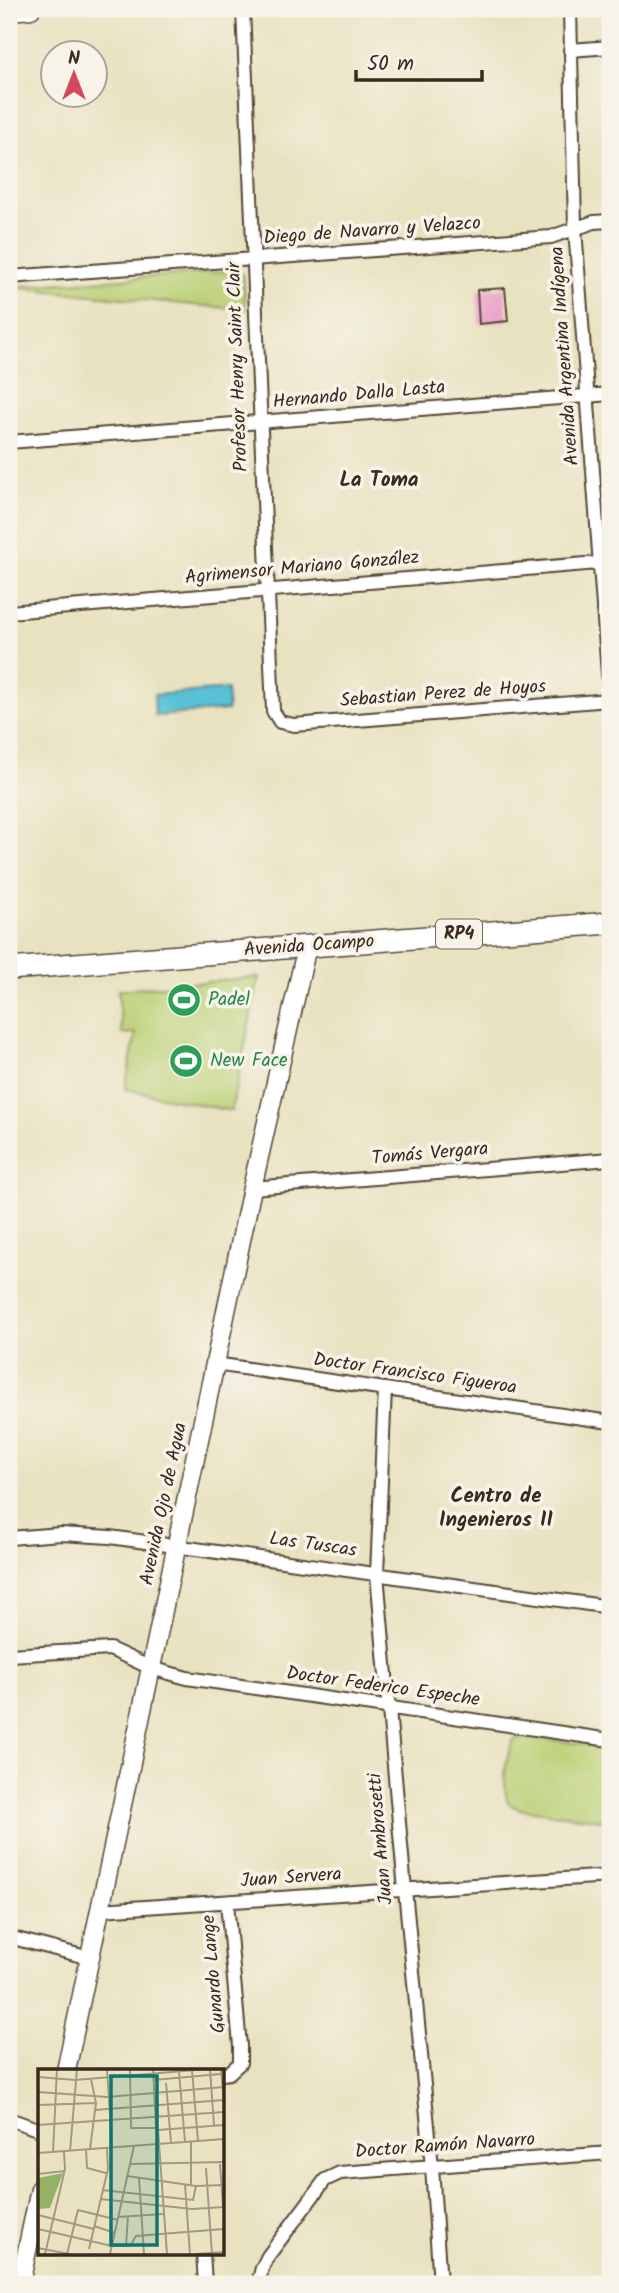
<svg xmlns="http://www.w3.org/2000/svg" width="619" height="2293" font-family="Kalam,sans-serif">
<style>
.green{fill:#bad074;stroke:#7a7d49;stroke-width:2}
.water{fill:#58c1d4;stroke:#4a7679;stroke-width:2}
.building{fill:#eaa6c9}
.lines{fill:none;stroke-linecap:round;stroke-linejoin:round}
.street-casing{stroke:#554636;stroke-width:16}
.secondary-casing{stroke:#554636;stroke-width:21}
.primary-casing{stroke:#554636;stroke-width:24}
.street{stroke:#fff;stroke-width:12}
.secondary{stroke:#fff;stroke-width:18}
.primary{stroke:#fff;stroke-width:21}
.labels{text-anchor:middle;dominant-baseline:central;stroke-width:7;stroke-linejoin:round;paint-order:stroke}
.shield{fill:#f7f3e8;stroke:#73665b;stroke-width:2}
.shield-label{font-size:18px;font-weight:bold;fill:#3b2a1e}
.street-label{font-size:19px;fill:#3b2a1e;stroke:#f7f3e8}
.leisure-label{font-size:19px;fill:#27864d;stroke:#f7f3e8;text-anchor:start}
.neighbourhood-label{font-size:21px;font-weight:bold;fill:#3b2a1e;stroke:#f7f3e8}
.inset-road{fill:none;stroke:#a39880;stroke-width:2}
.view{fill:#0f766e;fill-opacity:0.15;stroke:#0f766e;stroke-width:3.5}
.inset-edge{fill:none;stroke:#3b2a1e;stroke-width:3.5}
</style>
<rect width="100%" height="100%" fill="#f7f3e8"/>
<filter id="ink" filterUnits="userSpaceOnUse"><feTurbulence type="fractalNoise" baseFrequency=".0143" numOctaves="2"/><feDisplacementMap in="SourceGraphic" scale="14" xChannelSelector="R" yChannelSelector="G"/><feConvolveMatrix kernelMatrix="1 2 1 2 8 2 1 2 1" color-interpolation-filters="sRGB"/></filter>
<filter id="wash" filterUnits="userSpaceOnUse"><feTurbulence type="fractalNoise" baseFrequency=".00686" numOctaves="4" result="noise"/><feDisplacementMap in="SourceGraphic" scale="28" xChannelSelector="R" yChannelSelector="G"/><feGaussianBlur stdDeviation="1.57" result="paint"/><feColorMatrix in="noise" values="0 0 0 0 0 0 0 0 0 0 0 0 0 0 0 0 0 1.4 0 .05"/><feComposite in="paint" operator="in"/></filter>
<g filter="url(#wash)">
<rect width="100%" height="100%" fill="#e9e2c1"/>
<path class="green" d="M232 271 242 274 244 281 245 310 9 287Z
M259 977 231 1111 125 1089 136 1033 122 1034 118 990Z
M525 1736 610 1748V1821L519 1809 508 1803C502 1783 505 1758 514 1739Z"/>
<path class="water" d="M227 689 228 710 155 716 154 695Z"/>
<g id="blocks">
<path class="building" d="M505 288 508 321 479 324 477 290Z"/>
</g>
</g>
<g filter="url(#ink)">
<use href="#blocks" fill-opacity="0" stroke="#554636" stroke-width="2"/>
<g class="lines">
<g class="street-casing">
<path id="street" d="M243 9 273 711 280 722 294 725 610 700
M570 9 575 228 610 701
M570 50 610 47
M9 277 551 237 594 222 610 221
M9 442 610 394
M9 612 610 562
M9 936 11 969
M252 1188 610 1159
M215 1364 610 1422
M385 1389 377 1574 405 1890 432 2167 440 2284
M9 1538 61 1534 110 1537 610 1607
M9 1655 110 1649 151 1668 187 1678 610 1740
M100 1910 610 1876
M9 1937 90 1958
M222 2074 229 2073 240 2063V2046L227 1902
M9 2119 40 2130
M203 2253 205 2284
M258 2284 262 2268 268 2256 325 2180 340 2173 610 2153"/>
</g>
<g class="secondary-casing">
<path id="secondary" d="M9 11 31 9
M66 2071 252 1188 307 946
M20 2284 40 2189"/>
</g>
<g class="primary-casing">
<path id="primary" d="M9 969 610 923"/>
</g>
<use href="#street" class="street"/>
<use href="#secondary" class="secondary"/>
<use href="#primary" class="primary"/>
</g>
</g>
<defs>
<g id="stadium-disc" transform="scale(1.75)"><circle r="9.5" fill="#2e9e5b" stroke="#f7f3e8"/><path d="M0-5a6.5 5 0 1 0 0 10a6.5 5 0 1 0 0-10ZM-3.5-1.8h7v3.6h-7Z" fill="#fff"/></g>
</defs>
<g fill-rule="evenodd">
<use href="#stadium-disc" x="184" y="1000"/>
<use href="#stadium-disc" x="186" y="1061"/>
</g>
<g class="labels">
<rect class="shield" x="436" y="919.5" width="46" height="29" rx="5"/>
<g class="shield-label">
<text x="459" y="934">RP4</text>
</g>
<g class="street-label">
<text transform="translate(372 231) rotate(-4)">Diego de Navarro y Velazco</text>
<text transform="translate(565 356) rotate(-94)">Avenida Argentina Indígena</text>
<text transform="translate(238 367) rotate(-92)">Profesor Henry Saint Clair</text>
<text transform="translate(359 395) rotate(-5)">Hernando Dalla Lasta</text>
<text transform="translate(302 568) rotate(-5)">Agrimensor Mariano González</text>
<text transform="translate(443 694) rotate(-4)">Sebastian Perez de Hoyos</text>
<text transform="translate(309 946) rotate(-4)">Avenida Ocampo</text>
<text transform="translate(430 1154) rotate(-5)">Tomás Vergara</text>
<text transform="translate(415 1374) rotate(8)">Doctor Francisco Figueroa</text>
<text transform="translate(164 1504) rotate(-78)">Avenida Ojo de Agua</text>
<text transform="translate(313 1545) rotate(8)">Las Tuscas</text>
<text transform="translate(383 1687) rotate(8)">Doctor Federico Espeche</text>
<text transform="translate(381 1839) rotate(-95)">Juan Ambrosetti</text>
<text transform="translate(291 1878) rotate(-4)">Juan Servera</text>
<text transform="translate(214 1974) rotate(-95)">Gunardo Lange</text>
<text transform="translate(445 2146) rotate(-4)">Doctor Ramón Navarro</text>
</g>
<g class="leisure-label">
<text x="208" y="1000">Padel</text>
<text x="210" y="1061">New Face</text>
</g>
<g class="neighbourhood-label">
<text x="379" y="480">La Toma</text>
<text x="496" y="1496">Centro de<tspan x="496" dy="24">Ingenieros II</tspan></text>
</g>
</g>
<g transform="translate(38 2069)">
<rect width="186" height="186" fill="#e9e2c1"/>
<path d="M25 104 12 139 0 140V109Z" fill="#93b266"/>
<path class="inset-road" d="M69 0 74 78M92 0 93 59H118M115 0 118 58M172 0 176 56M183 0 186 35M154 1 160 72M141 3 147 73M0 8 37 11 170 0M115 11 183 5M128 14 133 74M0 23 69 28 186 18M0 36 58 34M57 41 186 31M0 56 186 43M120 61 129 185M120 61 186 56M153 72V116M48 80 49 99 68 104M52 80 58 34 53 10M32 82 39 0M15 83 19 0M0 84 186 70M92 95 186 93M182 95 185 138M168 99 174 185M0 105 27 102M89 107 158 117 186 116M101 109 106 185M147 116 152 185M64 121 155 131 158 117M62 130 154 140 186 138M0 146 56 160M80 148 125 145M56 157 77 164M0 160 74 177H92M88 177 90 147M92 177 98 167 186 160M0 179 31 185M51 180 70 100 69 79M7 185 27 100 26 82M29 185 40 141 80 151M72 185 96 77M158 185 186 183"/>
<path class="view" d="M73 7H119V176H73Z"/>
<rect width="186" height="186" class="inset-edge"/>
</g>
<rect width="619" height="2293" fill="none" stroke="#f7f3e8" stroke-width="35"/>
<g transform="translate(74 74)"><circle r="33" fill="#f7f3e8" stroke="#aca397" stroke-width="2"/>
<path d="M0-5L12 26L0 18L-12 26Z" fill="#d1495b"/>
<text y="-10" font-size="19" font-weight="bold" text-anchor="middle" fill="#3b2a1e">N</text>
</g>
<path d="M356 70v10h126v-10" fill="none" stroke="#3b2a1e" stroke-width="3.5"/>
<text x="367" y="70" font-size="21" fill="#3b2a1e" stroke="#f7f3e8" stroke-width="5" paint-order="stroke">50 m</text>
</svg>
